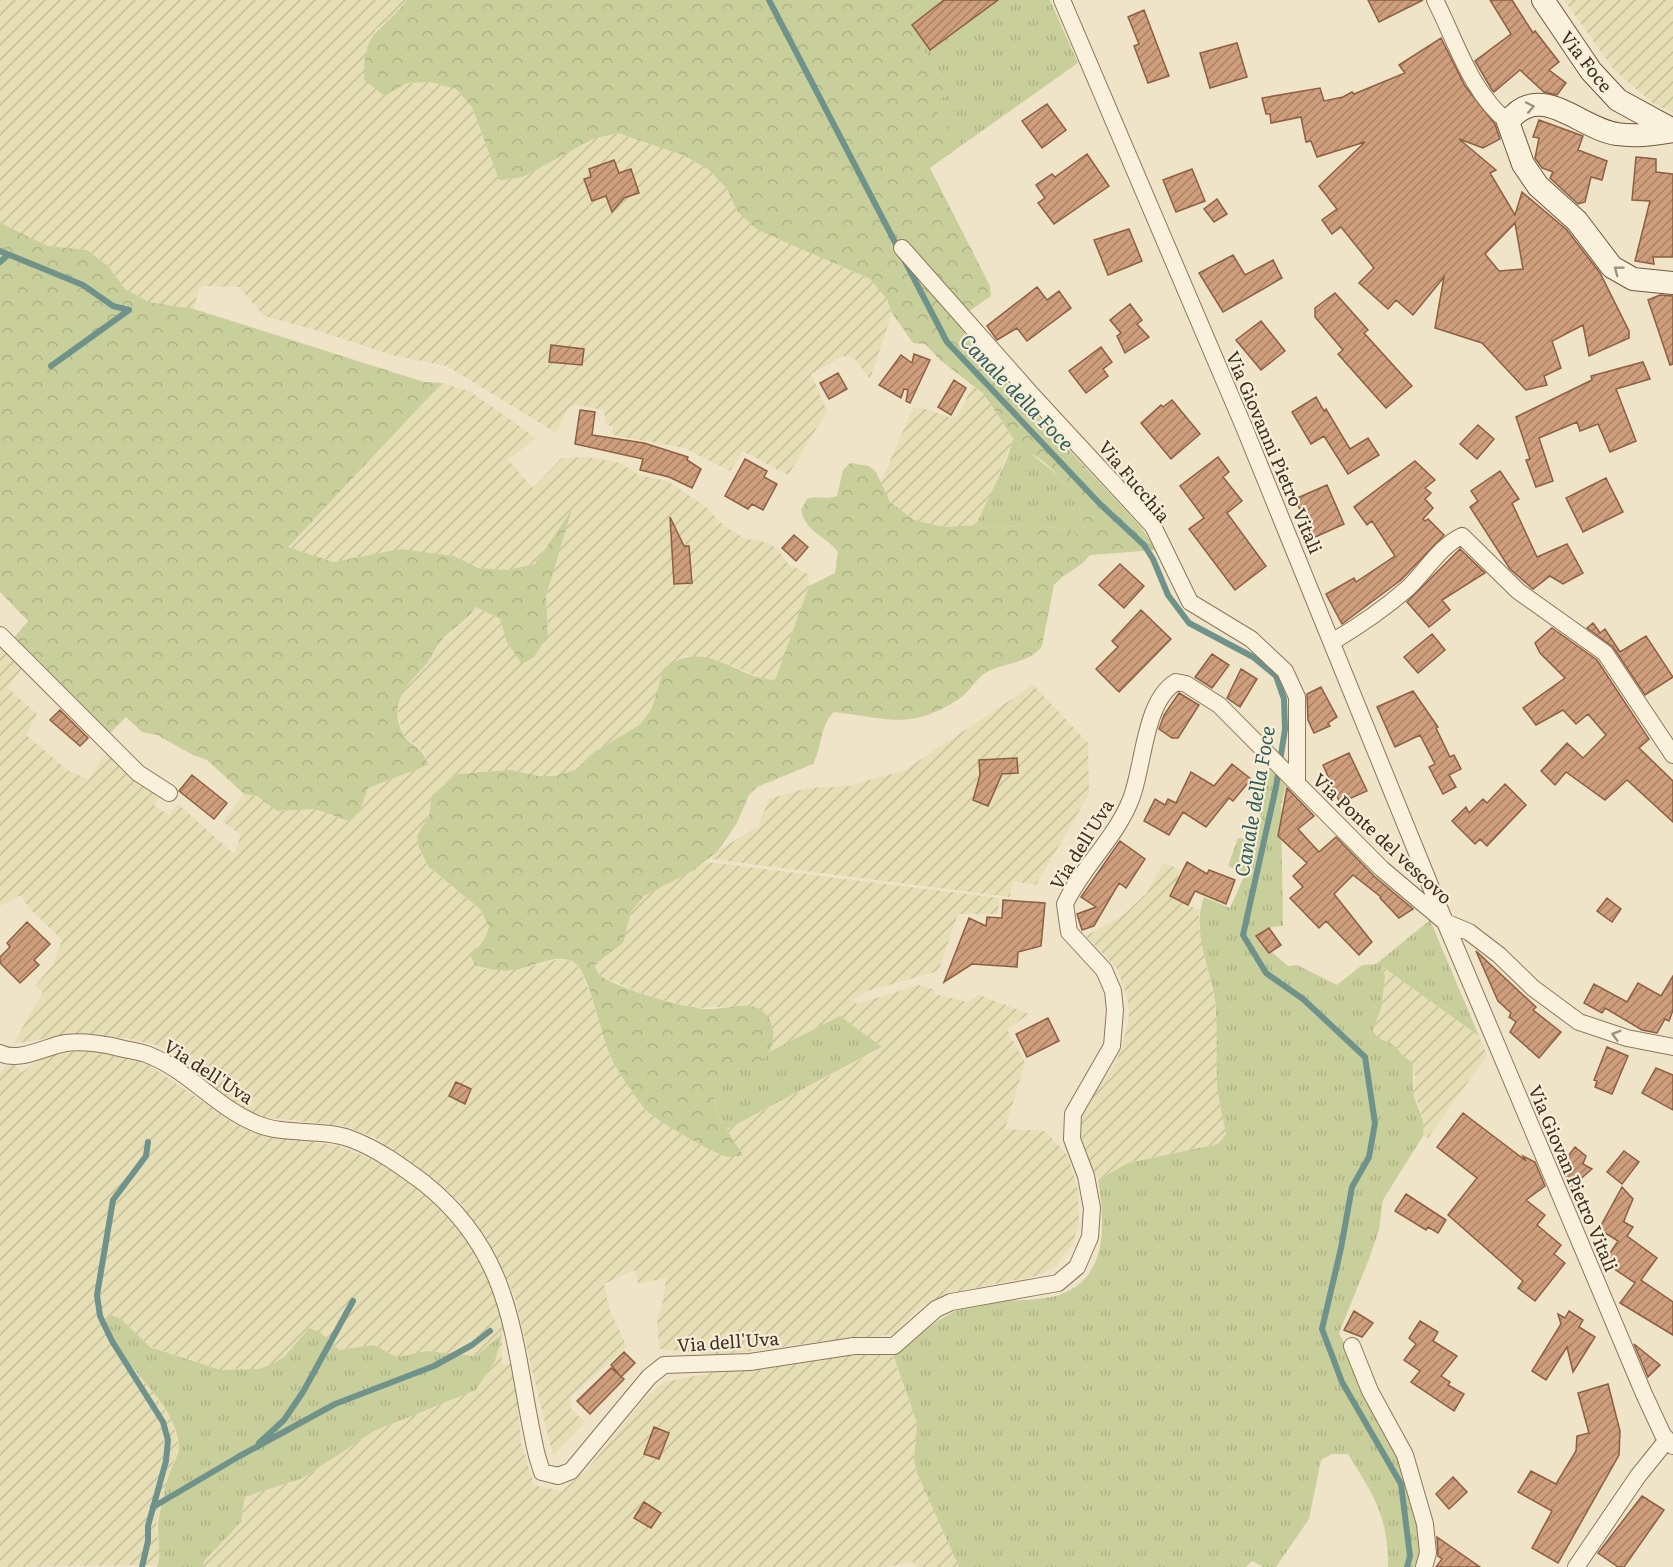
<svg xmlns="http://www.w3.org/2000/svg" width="1673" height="1567" font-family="Literata,serif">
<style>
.farmland{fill:url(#farmland-furrows)}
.grass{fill:url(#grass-tufts)}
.forest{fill:url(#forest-crowns)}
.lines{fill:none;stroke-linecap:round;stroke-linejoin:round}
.stream{stroke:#6f938a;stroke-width:6}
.building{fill:url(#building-hatch);stroke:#8d5f41;stroke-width:1.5;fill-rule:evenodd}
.street-casing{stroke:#8d765c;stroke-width:18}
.secondary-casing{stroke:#6f573f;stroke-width:24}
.street{stroke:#faf1dc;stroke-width:16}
.secondary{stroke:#faf1dc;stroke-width:22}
.oneway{stroke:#9c907e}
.labels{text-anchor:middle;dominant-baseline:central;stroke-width:4.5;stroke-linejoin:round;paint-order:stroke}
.street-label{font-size:18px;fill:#3d2e20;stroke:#f7eed8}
.water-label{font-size:20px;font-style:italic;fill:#2f5d5a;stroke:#f7eed8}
</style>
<defs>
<pattern id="farmland-furrows" width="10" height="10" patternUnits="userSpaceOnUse" patternTransform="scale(1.5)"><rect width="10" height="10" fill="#e6deb5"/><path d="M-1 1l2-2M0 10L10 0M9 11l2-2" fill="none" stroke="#c6bf9b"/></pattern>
<pattern id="grass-tufts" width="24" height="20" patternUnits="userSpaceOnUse" patternTransform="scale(1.5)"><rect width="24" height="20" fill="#c9cf9b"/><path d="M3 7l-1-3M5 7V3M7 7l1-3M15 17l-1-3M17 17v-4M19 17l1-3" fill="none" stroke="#aeb285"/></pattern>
<pattern id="forest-crowns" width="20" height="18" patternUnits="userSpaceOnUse" patternTransform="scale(1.5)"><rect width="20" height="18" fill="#c9cf9b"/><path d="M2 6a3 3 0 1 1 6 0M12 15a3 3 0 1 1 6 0" fill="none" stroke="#aeb285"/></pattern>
<pattern id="building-hatch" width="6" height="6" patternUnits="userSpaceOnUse" patternTransform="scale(1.5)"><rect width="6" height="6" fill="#cf9f7d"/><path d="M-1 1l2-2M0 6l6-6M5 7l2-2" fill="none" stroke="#a98266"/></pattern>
</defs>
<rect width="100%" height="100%" fill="#f0e4c8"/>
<path class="farmland" d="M0 0H407L395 15 375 30 385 96 406 83 430 82 456 89 472 107 499 180 523 177 593 139 618 133 685 156 709 170 727 189 737 211 826 260 870 279 887 299 892 313 870 379 855 359 843 356 811 374 827 411 788 475 743 451 730 471 684 448 612 435 613 426 606 425 604 410 577 405 568 408 556 433 447 366 392 355 319 331 264 316 239 287 204 286 199 289 194 309 149 302 125 289 108 266 87 250 48 246 0 223Z
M1564 0H1673V112L1655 105 1615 71Z
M442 383 471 392 536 438 508 460 533 488 562 458 587 457 621 463 639 475 668 481 706 507 724 526 746 539 765 542 778 549 788 564 808 574 809 586 775 680 764 679 718 660 684 656 656 695 652 708 641 724 593 753 575 770 555 776H538L511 770 457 774 432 795 429 815 417 836 419 848 429 867 480 909 489 927 485 938 476 946 485 969H520L555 960 565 959 575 963 581 971 593 1001 609 1054 647 1111 687 1138 728 1157 742 1155 726 1130 882 1048 840 1016 769 1052 773 1042 743 1006 694 1008 646 995 600 976 594 965 623 943 631 912 644 896 707 862 999 898 998 914H958L938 971 868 991 853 1000 857 1004 919 985 935 990V994L967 1002 979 995 1029 1014 1007 1029 1025 1063 1005 1129 1045 1131 1068 1156 1078 1190 1079 1223 1072 1245 1057 1265 1041 1275 950 1293 919 1308 895 1333 876 1337H855L722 1355 659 1349 657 1319 663 1301 666 1278 638 1284 635 1270 604 1284 610 1311 627 1347 570 1397 572 1404 570 1408 585 1422 553 1456 514 1294 481 1233 460 1203 436 1181 372 1136 344 1126 264 1117 230 1102 207 1087 169 1051 156 1045 126 1038 65 1035 13 1044 43 992 35 986 53 965 62 940 30 909 21 895 0 906V643L22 668 8 688 37 714 26 735 69 771 88 779 108 751 160 793 154 805 169 815 178 804 234 854 241 835 223 822 244 794 257 796 277 811 315 809 349 821 359 813 368 788 428 765 424 752 403 735 397 709 399 696 415 674 426 665 439 643 469 618 476 607 500 619 507 642 548 636 546 596 570 511 535 564 507 570 478 568 454 556 401 550 333 562 287 547Z
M973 386 984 394 1013 439 989 500 976 525 944 527 914 520 890 502 883 492 881 482 913 408H923L952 418 958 415Z
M1033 685 1088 743 1089 794 1036 885 1013 881 1010 897 711 859 718 851 758 826 769 799 807 788 849 786 905 770Z
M1163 863 1181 870 1170 897 1199 910V928L1214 998 1219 1042 1217 1081 1226 1134 1218 1144 1128 1163 1098 1180 1085 1151 1080 1130 1082 1115 1088 1101 1115 1064 1122 1047 1129 1017 1128 1001 1118 970 1086 936 1122 916 1147 893Z
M1382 966 1479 1036 1487 1055 1428 1138 1423 1136 1421 1111 1413 1092 1415 1075 1398 1049 1379 1039 1373 1030 1382 1007 1385 976Z
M87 1050 119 1054 149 1065 235 1124 275 1136 340 1146 387 1166 424 1192 472 1244 495 1288 507 1333 502 1334V1363L514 1365 521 1443 534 1485 561 1491 587 1470 642 1401 663 1382 738 1368 845 1355H892L917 1423 914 1460 959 1567H917L913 1562 888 1567H203L204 1561 241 1522 245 1497 303 1478 374 1431 476 1390 495 1361 501 1335 476 1356 426 1351 397 1357 374 1345 339 1350 320 1333 309 1328 284 1357 272 1364 258 1369 221 1370 149 1346 121 1319 124 1360 151 1389 173 1422 179 1448 168 1476 156 1527 160 1552 158 1565 0 1567V1074L4 1068 14 1064 22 1072 44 1056Z"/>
<path class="grass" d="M924 0H1050L1078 63 962 145 942 123 932 103 951 93 904 20Z
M1013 439 1060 477 1078 503 1088 537 1063 529 1033 524 999 528 976 525 1007 459Z
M1272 769 1286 786 1281 805 1283 926 1271 927 1259 941 1288 966 1297 965 1337 985 1362 965 1376 964 1430 920 1479 1036 1383 967 1385 976 1382 1006 1373 1030C1377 1040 1385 1040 1393 1045 1402 1051 1400 1057 1412 1062 1414 1073 1412 1082 1413 1092 1416 1108 1426 1117 1423 1136L1383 1200 1379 1230 1369 1259 1339 1333 1406 1470 1421 1522 1419 1567H1388C1388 1515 1374 1496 1348 1454H1332L1321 1460 1309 1519 1276 1567H1263L1252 1561 1246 1567H959L917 1473 914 1460 917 1423 893 1355C917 1338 940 1314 969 1306 996 1299 1025 1302 1051 1297 1108 1285 1106 1226 1098 1180L1128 1163 1218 1144 1226 1134C1223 1116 1217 1097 1217 1079 1216 1053 1218 1027 1215 1001 1210 966 1191 931 1204 897L1230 908 1245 874 1228 866 1238 838 1256 840 1268 770Z
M840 1016 882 1047 726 1130 721 1121 710 1086 717 1079 753 1065 769 1052Z
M109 1314 121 1319 150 1347 221 1370 258 1369 272 1364 284 1357 309 1328 320 1332 339 1350 374 1345 397 1357 426 1351 476 1356 502 1334 495 1361 476 1390 374 1431 303 1478 245 1497 241 1522 204 1561 203 1567H157C163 1550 155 1534 159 1517 162 1504 164 1490 168 1477 171 1467 179 1456 179 1446 176 1401 122 1368 105 1326Z"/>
<path class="forest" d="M407 0H924L904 20 951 93 933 103 942 123 962 145 930 168 990 286 991 296 956 320 970 342 977 341 1004 380 1141 527 1156 550 1090 555 1083 563 1061 578 1054 585 1042 646C1030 663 1007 662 989 671 976 677 971 691 959 699 910 731 887 718 834 712 820 725 822 747 813 764L757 787 749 795 737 823 718 851 694 870 644 896 631 912 623 943 594 965C596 968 598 974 601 976 616 988 688 1009 707 1009 722 1010 743 1002 757 1008 773 1014 778 1038 769 1052 757 1072 726 1072 710 1086L721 1121 743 1155C739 1156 733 1157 729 1157 716 1155 656 1121 646 1110 636 1099 615 1067 609 1053 601 1034 590 977 576 964 561 951 536 966 519 969 505 972 488 970 475 965L471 956 485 938 489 927 480 909 429 867 419 848 417 836 429 815 432 795 457 774 511 770 538 776H555L575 770 593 753 641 724 652 708 664 668C708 637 733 678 775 680L809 586 835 573 838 552C825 535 806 533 801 510L807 499C818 495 826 500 837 496L843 470 850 463 869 466 876 472 890 502 914 520 944 527 976 525 999 528 1033 524 1063 529 1088 537 1078 503 1060 477 1044 462 1016 443 984 394 940 360 925 344 913 343 892 313 887 299 870 279 756 229 737 211 727 189 709 170 685 156 618 133 593 139 523 177 499 180 472 107 456 89 430 82 407 83 385 96 364 80C364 27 379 36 407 0Z
M0 223 48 246 87 250 108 266 125 289 149 302 194 309 424 382 442 383 288 547 333 562 401 549 454 556 478 568 507 570 535 564 572 509 546 596 548 635 534 657 522 664 507 642 500 619 476 607C466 622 451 629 440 642 434 649 431 659 425 666 406 685 388 705 403 734 411 748 422 744 428 765L368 788 359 813 349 821 315 809 277 811 257 796 244 794 207 760 193 755 157 735 142 732 126 717 109 734 13 639 28 621 0 592Z"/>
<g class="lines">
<path class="stream" d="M769 0 947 342 1100 504 1144 545 1153 559 1168 595 1189 623 1253 657 1276 676 1284 699 1285 729 1276 787 1243 935 1266 973 1303 999 1365 1057 1375 1123 1369 1157 1352 1187 1341 1248 1322 1329 1342 1382 1401 1484 1410 1556 1407 1567
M0 251 83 285 113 306 129 310
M0 262 8 255
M51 366 129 310
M259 1443 284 1420 303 1392 353 1301
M153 1507 238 1457 335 1404 434 1366 472 1345 490 1331
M142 1567 148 1541V1526L166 1461 168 1440 163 1422 112 1341 100 1316 97 1295 113 1200 146 1156 148 1142"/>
</g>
<path class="building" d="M944 0H998L930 50 912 25Z
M1368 0H1423L1379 22Z
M1490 0H1512L1533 33 1535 31 1559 62 1549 70 1566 83 1557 95 1544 92 1520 70 1494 92 1492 90 1475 61 1511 34Z
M1144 10 1169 76 1148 83 1134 46 1139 44 1128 17Z
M1441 38 1465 86 1495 124 1500 139 1483 148 1459 139 1496 170 1490 173 1515 215 1522 192 1567 230 1600 273 1629 331V338L1589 356 1583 325 1552 341 1561 368 1544 376 1547 385 1526 390 1482 343 1435 328 1444 277 1413 315 1396 300 1388 309 1359 283 1374 268 1341 227 1332 234 1322 220 1337 209 1319 186 1365 142 1317 157 1311 141 1306 142 1301 117 1271 123 1270 114H1266L1262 98 1320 88 1324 101 1343 97 1352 92 1354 94 1405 73 1399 65ZM1515 223 1523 269 1499 271 1485 254Z
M1237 43 1247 77 1210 88 1200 53Z
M1047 104 1066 130 1042 148 1022 121Z
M1539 120 1583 136 1578 150 1607 161 1602 180 1591 177 1585 202 1578 204 1550 178 1553 172 1542 168 1535 158 1539 138 1533 137Z
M1087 154 1109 186 1054 224 1038 203 1045 198 1036 185 1052 174 1055 177Z
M1636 157 1656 159V172L1673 174V257H1653L1654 264 1635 261 1650 201 1632 200Z
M614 160 619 173 631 169 639 193 624 198 612 212 606 196 592 201 584 179 591 177 589 169Z
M1192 169 1205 201 1176 212 1163 180Z
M1217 199 1227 214 1214 222 1204 209Z
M1129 229 1142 261 1108 275 1094 240Z
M1233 255 1245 275 1273 260 1282 278 1223 312 1199 273Z
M1037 287 1047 300 1059 291 1071 308 1027 341 1017 328 997 340 987 326Z
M1335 293 1368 330 1364 333 1412 386 1386 408 1338 354 1343 350 1315 317V308Z
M1660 295 1673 296V364L1670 365 1648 300Z
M1130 304 1142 320 1137 324 1149 337 1125 353 1117 336 1121 333 1110 320Z
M1261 321 1285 351 1261 370 1236 340Z
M551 345 584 349 582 365 549 362Z
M1101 347 1112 362 1103 369 1108 376 1086 393 1069 371Z
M914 354 930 360 910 403 906 401 908 390 904 389 901 398 879 385 901 355 912 363Z
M1643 362 1650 379 1616 389 1636 441 1610 452 1598 424 1580 431 1577 422 1539 438 1553 481 1536 487 1526 460 1530 459 1516 417 1592 380 1591 376Z
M838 373 847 389 829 399 820 383Z
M954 380 966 388 951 415 938 407Z
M1316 397 1324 411 1326 409 1350 449 1368 438 1379 455 1348 474 1324 436 1311 444 1292 412Z
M1172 400 1200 434 1171 459 1141 423 1161 405 1163 407Z
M580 410 595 412 592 435 644 443 688 457 687 460 701 469 692 488 669 477 640 470 643 459 575 444Z
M1478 425 1494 439 1477 459 1460 444Z
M1218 457 1229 472 1223 477 1242 501 1227 513 1266 566 1235 590 1189 529 1204 518 1180 486Z
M745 459 767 471 764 477 777 484 763 510 752 504 748 509 725 496Z
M1415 461 1435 480 1425 488 1431 493 1425 499 1433 508 1423 519 1425 521 1428 519 1444 535 1401 580 1342 624 1326 594 1354 578 1356 582 1395 556 1372 521 1367 525 1354 507Z
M1500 471 1519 499 1512 503 1537 557 1567 544 1583 573 1563 584 1550 576 1533 589 1510 569 1470 507 1478 501 1471 491Z
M1606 478 1623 512 1583 532 1566 498Z
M1327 485 1344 524 1313 538 1295 499Z
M670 517 684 546H689L692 583 674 584Z
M794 535 808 547 796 561 782 548Z
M1460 549 1485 573 1442 600 1450 610 1429 627 1407 602Z
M1120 564 1144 586 1124 608 1099 585Z
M1141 610 1171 639 1119 692 1096 669 1118 647 1112 641Z
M1593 623 1600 633 1605 629 1620 652 1646 636 1673 677 1645 695 1613 647 1587 628Z
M1552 628 1597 660 1649 739 1639 748 1673 781V822L1627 780 1605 800 1566 772 1555 785 1541 771 1567 743 1583 758 1606 735 1588 714 1576 724 1563 710 1536 725 1523 708 1565 678 1540 653 1535 643Z
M1432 634 1445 650 1418 673 1404 657Z
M1212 654 1229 665 1212 688 1195 677Z
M1241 669 1257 679 1240 707 1227 698Z
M1321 687 1337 717 1328 723 1330 726 1314 733 1308 720 1307 694Z
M1413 691 1438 727 1436 728 1450 757 1454 755 1461 769 1449 775 1456 787 1443 794 1429 767 1435 764 1420 735 1395 747 1377 707Z
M1179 693 1199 705 1178 738H1172L1159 729 1164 715Z
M60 710 88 738 80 746 50 720Z
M1349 753 1367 791 1340 803 1323 765Z
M1017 758 1018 773 1002 774 988 806 973 800 980 775 979 760Z
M1232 764 1251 779 1233 801 1229 798 1206 827 1183 812 1169 835 1144 821 1155 799 1165 805 1168 799 1176 803 1191 772 1214 786Z
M192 775 227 803 214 819 179 791Z
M1505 784 1526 805 1487 846 1480 839 1475 844 1452 821 1466 807 1469 813 1483 799 1487 803Z
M1287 788 1314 816 1298 829 1319 852 1336 837 1375 877 1413 909 1399 918 1380 898 1381 897 1353 875 1334 894 1372 942 1359 955 1326 921 1319 928 1290 898 1303 887 1293 876 1307 863 1278 836Z
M1120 841 1145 859 1126 888 1119 883 1094 926 1082 930 1077 914 1096 907 1081 897Z
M1187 862 1207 874 1209 870 1235 880 1226 904 1195 891 1188 905 1170 896Z
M1607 898 1621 909 1612 922 1597 911Z
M1003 900 1045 903 1041 946 1018 952 1017 967 972 964 944 982 969 918 986 926 987 917 1002 918Z
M27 922 50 944 34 960 39 965 20 983 0 963V957L10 947 7 943Z
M1269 928 1281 945 1269 953 1256 936Z
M1476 951 1536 1007 1533 1010 1561 1032 1539 1058 1510 1032 1516 1022 1509 1017 1511 1013 1498 1001Z
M1673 976V1010L1669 1021 1665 1019 1657 1033 1642 1030 1605 1008 1602 1013 1584 1003 1594 984 1627 1002 1638 983 1661 996Z
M1048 1018 1059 1041 1027 1057 1016 1034Z
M1607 1047 1628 1056 1612 1094 1595 1087 1597 1081 1594 1080Z
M1656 1068 1673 1075V1110L1642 1093Z
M456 1082 471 1089 465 1104 449 1096Z
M1463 1113 1526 1161 1523 1156 1535 1162 1545 1186 1526 1200 1545 1215 1537 1225 1561 1245 1554 1254 1565 1263 1535 1301 1518 1288 1523 1281 1448 1215 1477 1178 1437 1147Z
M1575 1147 1586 1156 1583 1164 1592 1169 1570 1188 1561 1165Z
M1624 1151 1639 1162 1622 1184 1607 1172Z
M1622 1187 1633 1199 1625 1218 1624 1222 1633 1227 1627 1236 1657 1258 1641 1280 1673 1302V1335L1620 1303 1635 1283 1604 1262 1618 1241 1599 1229Z
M1406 1194 1446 1220 1438 1233 1428 1227 1426 1230 1395 1211Z
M1354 1311 1373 1323 1362 1337 1344 1330Z
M1569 1311 1583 1320 1579 1327 1595 1337 1573 1372 1567 1347 1546 1380 1532 1371 1561 1324 1558 1314 1565 1318Z
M1420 1321 1438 1332 1433 1341 1457 1356 1441 1376 1450 1382 1448 1385 1464 1394 1454 1411 1411 1382 1420 1371 1404 1360 1416 1344 1409 1338Z
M1634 1344 1660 1365 1648 1377Z
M624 1352 635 1363 621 1377 611 1365Z
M611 1368 624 1379 590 1414 577 1401Z
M1608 1384 1620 1431 1619 1455 1558 1563 1532 1548 1552 1511 1518 1492 1531 1471 1556 1484 1576 1451 1577 1436 1589 1433 1578 1393Z
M654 1427 669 1433 659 1459 644 1454Z
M1453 1477 1467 1492 1449 1509 1436 1494Z
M1642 1496 1664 1510 1624 1567H1618L1598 1553Z
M644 1502 661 1513 651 1528 634 1518Z
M1437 1537 1480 1567H1436L1442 1559 1438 1556Z"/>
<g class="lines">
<g class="street-casing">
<path id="street" d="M1062 0 1244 427 1445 922 1644 1394 1663 1435 1673 1446
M1435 0C1456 41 1471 93 1508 122
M902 248 1032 395 1153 526 1190 602 1251 639 1285 671 1297 697V784
M0 635 138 773 169 793
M1332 642C1359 626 1384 609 1408 588 1425 572 1441 545 1462 536L1518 591 1605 653 1673 755
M0 1053C19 1063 46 1046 66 1043 84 1041 107 1044 124 1049 133 1051 143 1052 151 1056 190 1072 217 1108 257 1124 286 1136 321 1128 351 1139 378 1149 401 1166 424 1183 519 1259 512 1349 537 1456L542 1472 558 1476 571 1471 649 1377 664 1365 750 1362 854 1346H894L936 1309 951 1302 1058 1283 1077 1267 1090 1237 1092 1208 1086 1176 1072 1139 1073 1114 1112 1046 1115 1010 1113 991 1104 970 1069 932 1065 904C1082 867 1116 838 1131 799 1144 766 1144 701 1176 682L1186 684 1219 705 1382 869 1445 922 1469 932 1499 955 1533 988 1579 1022 1627 1038 1673 1047
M1352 1346 1370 1391 1405 1455 1425 1524 1428 1553 1424 1567
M1576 1567 1638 1476 1667 1440"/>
</g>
<g class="secondary-casing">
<path id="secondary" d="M1543 0 1591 71 1618 100 1673 130
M1673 131C1655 134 1636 137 1617 134 1580 129 1540 79 1508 122L1523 164 1538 186 1577 221 1612 267 1633 279 1673 283"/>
</g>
<use href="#street" class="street"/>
<use href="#secondary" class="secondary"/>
</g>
<defs><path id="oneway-chevron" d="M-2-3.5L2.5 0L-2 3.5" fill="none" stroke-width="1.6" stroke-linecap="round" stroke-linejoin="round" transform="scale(1.5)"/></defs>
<g class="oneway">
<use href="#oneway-chevron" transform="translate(1530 107) rotate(-12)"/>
<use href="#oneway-chevron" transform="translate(1618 270) rotate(-143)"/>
<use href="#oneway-chevron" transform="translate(1616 1035) rotate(-164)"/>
</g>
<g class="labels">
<g class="street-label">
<text transform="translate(1587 61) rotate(52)">Via Foce</text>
<text transform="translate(1275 452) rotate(67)">Via Giovanni Pietro Vitali</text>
<text transform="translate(1135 481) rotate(50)">Via Fucchia</text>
<text transform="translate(1383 838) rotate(43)">Via Ponte del vescovo</text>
<text transform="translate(1081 844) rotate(-58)">Via dell'Uva</text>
<text transform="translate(209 1071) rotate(33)">Via dell'Uva</text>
<text transform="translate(1574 1178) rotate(67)">Via Giovan Pietro Vitali</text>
<text transform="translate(728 1341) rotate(-4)">Via dell'Uva</text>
</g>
<g class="water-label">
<text transform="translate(1018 391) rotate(46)">Canale della Foce</text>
<text transform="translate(1253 801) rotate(-80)">Canale della Foce</text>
</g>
</g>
</svg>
